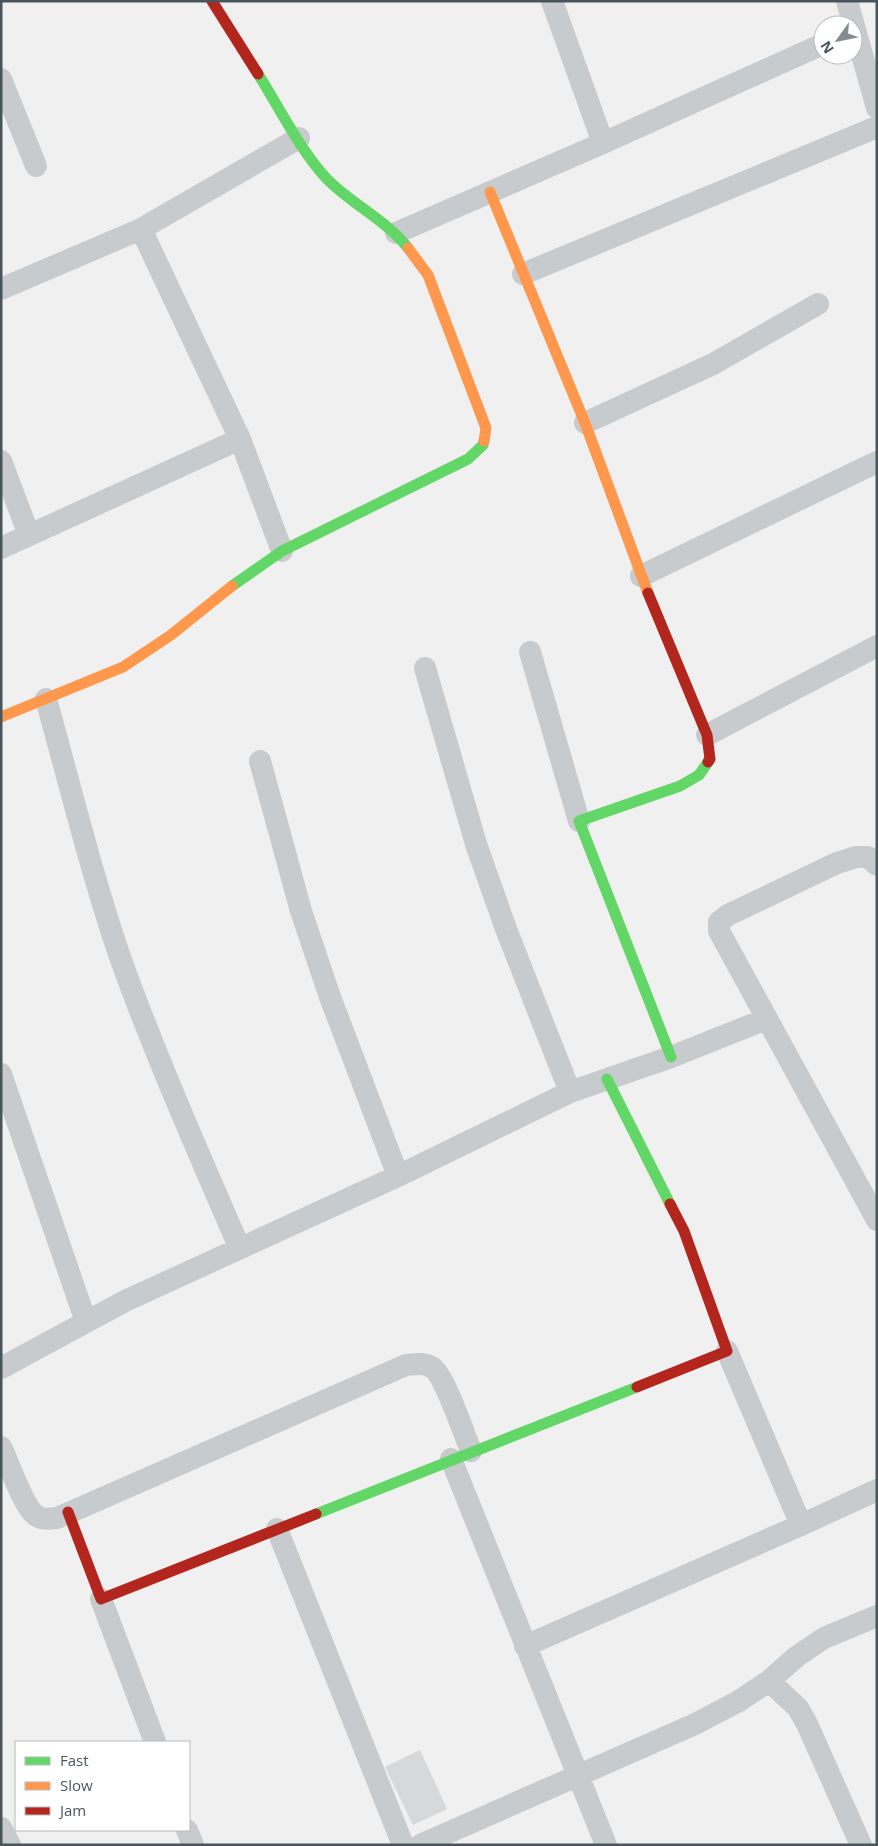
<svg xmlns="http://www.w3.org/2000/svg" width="878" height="1846" font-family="'Open Sans',sans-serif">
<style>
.building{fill:#d7d8d9}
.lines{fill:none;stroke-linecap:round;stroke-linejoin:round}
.street{stroke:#c8cbcd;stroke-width:22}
.fast{stroke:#63d668;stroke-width:11}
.slow{stroke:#ff974d;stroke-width:11}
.jam{stroke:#b3261e;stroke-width:11}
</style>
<rect width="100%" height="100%" fill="#f1f0f0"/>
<path class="building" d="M420 1750 447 1809 413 1825 385 1767Z"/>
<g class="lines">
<path class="street" d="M552 1 603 143
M847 1 877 108
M1 79 36 166
M141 229 240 439 282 551
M396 233 603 143 823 44
M523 274 877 127
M1 289 141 229 299 138
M585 423 713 364 818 304
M1 461 29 535
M1 548 240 439
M641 576 877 462
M530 652 579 821
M425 668 476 844 506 929 570 1092
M46 699C70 785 91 872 120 957 155 1055 198 1151 239 1247
M707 735 877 646
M260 761 301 911 330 997 398 1176
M877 865 868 857H856L837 863 728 915 719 922V931L877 1220
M1 1074 86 1322
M727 1351 801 1525 877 1490
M1 1368 125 1301 398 1176 570 1092 671 1057 766 1019
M1 1447C9 1463 22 1503 34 1514 41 1520 49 1519 57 1518L406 1365C416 1364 424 1362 433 1368 445 1377 464 1434 471 1451
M451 1459 606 1845
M277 1529 403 1845
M101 1599 155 1742
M525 1646 801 1525
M769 1681 798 1708 807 1724 861 1845
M1 1828 10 1845
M187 1830 193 1845
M420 1845 695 1724 739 1701 769 1681 796 1657 824 1638 877 1616"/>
<path class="fast" d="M258 74C279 107 300 150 326 178 351 204 385 219 408 248
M232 586 282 551 468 459 483 445 484 441
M671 1057 579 821 680 786 699 775 708 762
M607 1079 670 1204
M316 1514 637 1387"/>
<path class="slow" d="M490 192 585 423 648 593
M408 248 428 275 486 428 484 441
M1 717 123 667 171 635 232 586"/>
<path class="jam" d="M212 1 258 74
M648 593 707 735 710 759 708 762
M637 1387 727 1351 684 1231 670 1204
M68 1512 101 1599 316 1514"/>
</g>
<rect width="878" height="1846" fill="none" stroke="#48565c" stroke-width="5"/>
<rect x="15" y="1741" width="175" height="90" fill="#ffffff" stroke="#b6bbbe"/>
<rect x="25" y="1757" width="25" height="8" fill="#63d668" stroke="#b6bbbe"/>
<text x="60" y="1766" font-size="15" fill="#48565c">Fast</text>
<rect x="25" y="1782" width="25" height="8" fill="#ff974d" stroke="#b6bbbe"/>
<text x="60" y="1791" font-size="15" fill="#48565c">Slow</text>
<rect x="25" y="1807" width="25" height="8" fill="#b3261e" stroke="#b6bbbe"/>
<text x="60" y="1816" font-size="15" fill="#48565c">Jam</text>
<g transform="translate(838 40) rotate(237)"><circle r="24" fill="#ffffff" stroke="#b6bbbe"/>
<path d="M0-4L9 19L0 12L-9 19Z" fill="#838c90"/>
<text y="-8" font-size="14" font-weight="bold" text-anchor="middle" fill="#48565c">N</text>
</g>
</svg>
